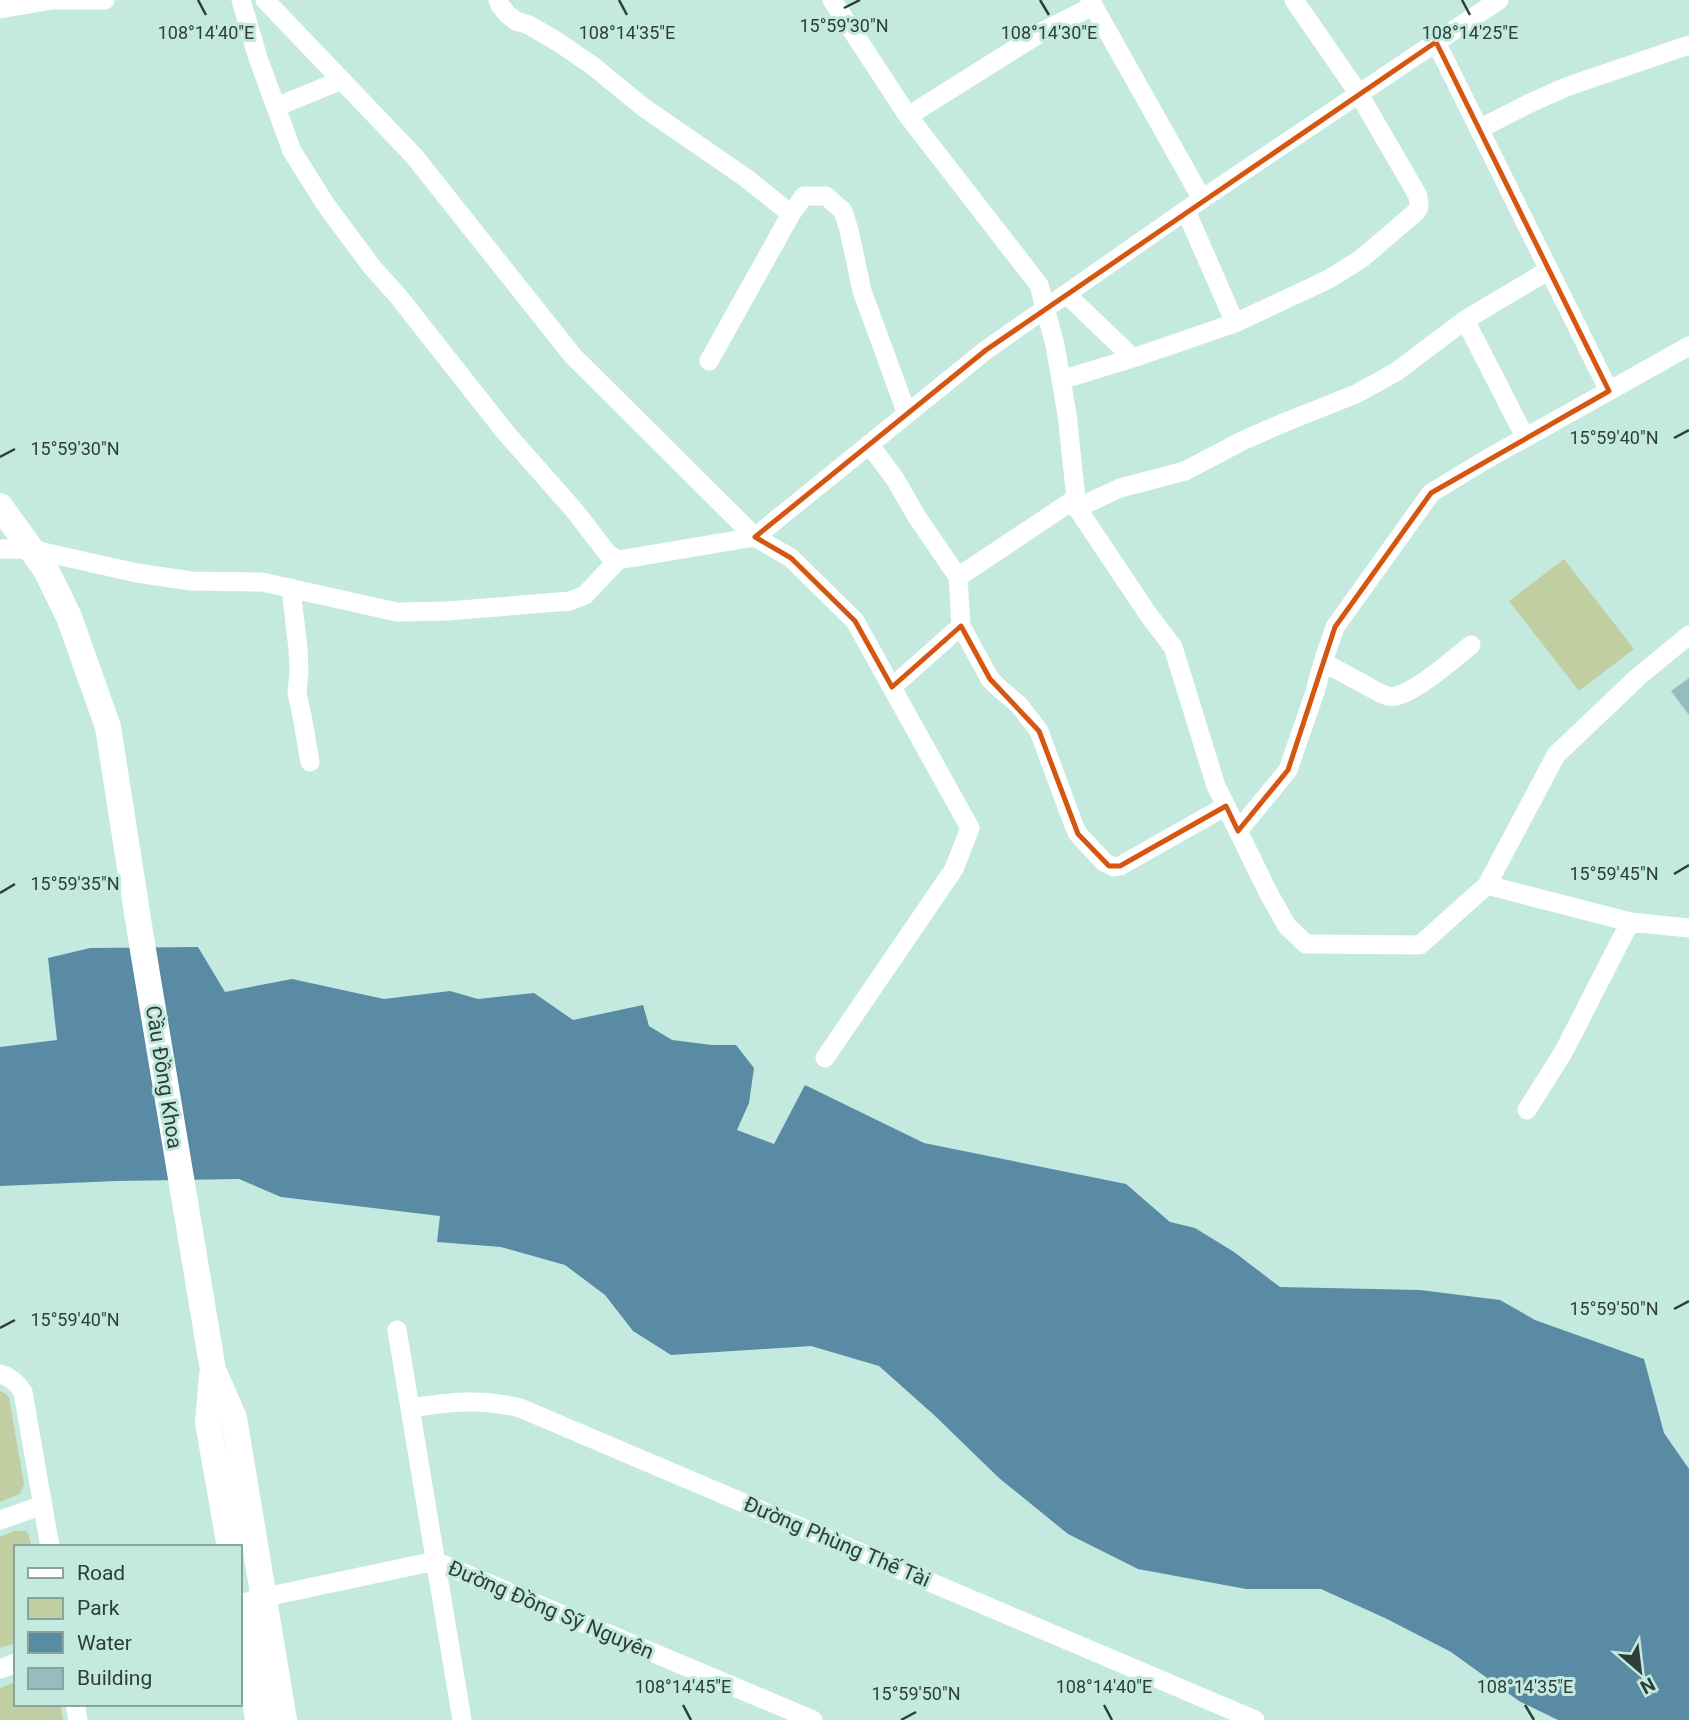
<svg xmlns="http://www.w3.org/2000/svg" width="1689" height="1720" font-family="Roboto,sans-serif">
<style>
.green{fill:#c0cea1}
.water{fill:#5a8ba5}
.building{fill:#95bcc0}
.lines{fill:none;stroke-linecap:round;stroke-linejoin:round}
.street{stroke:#fff;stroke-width:19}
.secondary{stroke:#fff;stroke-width:26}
.marked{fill:none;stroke:#d55610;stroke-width:5;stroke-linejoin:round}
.ticks{fill:none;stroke:#2e3e39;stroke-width:2.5}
.labels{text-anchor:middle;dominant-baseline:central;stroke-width:6;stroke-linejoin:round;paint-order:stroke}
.street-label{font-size:21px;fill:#2e3e39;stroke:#c4eadf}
.ticks-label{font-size:18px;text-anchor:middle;fill:#2e3e39;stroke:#c4eadf;stroke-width:6;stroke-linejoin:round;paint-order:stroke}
</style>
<rect width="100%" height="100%" fill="#c4eadf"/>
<path class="green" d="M1564 559 1634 649 1579 691 1509 601Z
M0 1391 6 1394 9 1398 24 1484 20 1494 0 1502Z
M15 1531H25L28 1533 32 1547H16V1643L0 1648V1537Z
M16 1682V1704H60L63 1720H0V1688Z"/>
<path class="water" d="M198 947 225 992 292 979 384 999 450 991 478 999 534 993 573 1020 643 1005 649 1026 672 1040 712 1045H736L754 1068 749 1103 737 1130 774 1144 805 1085 924 1143 1126 1184 1170 1222 1195 1228 1234 1252 1280 1287 1420 1290 1500 1300 1535 1320 1644 1359 1664 1433 1689 1469V1720H1558L1519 1701 1451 1652 1387 1619 1321 1589H1246L1138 1569 1068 1534 999 1478 934 1415 879 1366 811 1346 671 1355 633 1331 605 1295 565 1265 501 1247 437 1242 440 1216 281 1197 239 1179 117 1181 0 1186V1047L57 1040 48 958 90 948Z"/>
<path class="building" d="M1689 678V715L1671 691Z"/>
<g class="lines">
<path class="street" d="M241 0 258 58 292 151 326 205 372 267 398 296 506 433 574 510 608 554 618 560
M265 0 414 156 573 356 755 537 791 558 855 621 970 828 954 869 825 1058
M498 0 500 5 507 14 516 21 529 25 558 42 593 66 643 107 746 178 791 214
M832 0 908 116 1039 285 1055 345 1067 414 1077 508 1148 614 1173 647 1216 786 1269 894 1287 926 1306 944 1420 945 1487 885 1556 755 1638 677 1689 635
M1090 0 1202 199
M0 9 52 0H105
M1436 42 1609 391
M276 107 342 80
M908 116 1042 32 1093 6
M1479 129 1528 104 1566 87 1689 45
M1186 211 1235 323
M1066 294 1133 358
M1465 320 1525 437
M709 361 791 214 804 196H826L843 211 849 230 862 291 907 414
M1061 380 1133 358 1235 323 1329 279 1361 259 1416 212 1419 207 1418 196 1359 94 1294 0
M869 444 895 479 917 517 958 577 961 626 990 679 999 688 1019 705 1039 731 1073 823 1078 834 1104 862 1114 867 1120 866 1226 806
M1077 508 1120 488 1185 471 1242 441 1283 423 1356 394 1396 372 1465 320 1549 270
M0 549H30L137 573 191 581 262 582 397 612 448 611 570 601 585 595 618 560 755 537 986 350 1202 199 1499 0
M958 577 1075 499
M291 588 298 649 299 671 297 693 302 716 310 762
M1323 662 1380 693C1385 695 1391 698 1396 696 1419 690 1452 660 1471 645
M892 687 961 626
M1238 831 1288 770 1315 692 1323 662 1335 627 1431 493 1487 459 1689 346
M1487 885 1630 922 1689 928
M1527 1110 1564 1051 1630 922
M397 1330 462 1720
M0 1374C11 1377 17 1383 23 1392L50 1547
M410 1408C449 1402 481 1398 520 1408L1255 1720
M0 1520 43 1505
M252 1600 435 1561 813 1720
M0 1669 16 1663
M75 1704 78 1720"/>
<path class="secondary" d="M0 506 46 570 69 617 108 727 141 938 213 1370 234 1418 284 1720
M212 1375 208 1423 230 1547
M240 1605 258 1720"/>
</g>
<path class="marked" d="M1436 42 1609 391 1431 493 1335 627 1288 770 1238 831 1226 806 1120 866H1109L1078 834 1039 731 990 679 961 626 892 687 855 621 791 558 755 537 986 350Z"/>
<path class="ticks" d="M198 0 206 15M619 0 627 15M1040 0 1049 15M1462 0 1470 15M844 8 860 0M1674 438 1689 430M0 457 15 449M1674 874 1689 865M0 893 15 884M1674 1309 1689 1301M0 1328 15 1320M683 1705 691 1720M1104 1705 1112 1720M1525 1705 1534 1720M901 1720 916 1712"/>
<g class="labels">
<g class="street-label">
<text transform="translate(164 1077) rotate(81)">Cầu Đồng Khoa</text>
<text transform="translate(837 1542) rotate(23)">Đường Phùng Thế Tài</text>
<text transform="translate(551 1610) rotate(23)">Đường Đồng Sỹ Nguyên</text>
</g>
</g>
<g class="ticks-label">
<text x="844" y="32">15°59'30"N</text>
<text x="206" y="39">108°14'40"E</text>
<text x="627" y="39">108°14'35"E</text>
<text x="1049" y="39">108°14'30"E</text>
<text x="1470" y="39">108°14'25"E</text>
<text x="1614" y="444">15°59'40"N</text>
<text x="75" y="455">15°59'30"N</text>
<text x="1614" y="880">15°59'45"N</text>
<text x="75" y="890">15°59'35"N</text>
<text x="1614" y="1315">15°59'50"N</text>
<text x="75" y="1326">15°59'40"N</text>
<text x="683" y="1693">108°14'45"E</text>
<text x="1104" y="1693">108°14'40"E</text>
<text x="1525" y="1693">108°14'35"E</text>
<text x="916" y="1700">15°59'50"N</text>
</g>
<rect x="14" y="1545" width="228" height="161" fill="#c4eadf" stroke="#88a59d" stroke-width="2"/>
<rect x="28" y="1568" width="35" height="10" fill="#ffffff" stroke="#88a59d" stroke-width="2"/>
<text x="77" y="1580" font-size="21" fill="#2e3e39">Road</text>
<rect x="28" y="1598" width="35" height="21" fill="#c0cea1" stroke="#88a59d" stroke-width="2"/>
<text x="77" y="1615" font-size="21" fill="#2e3e39">Park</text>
<rect x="28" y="1632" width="35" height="21" fill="#5a8ba5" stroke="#88a59d" stroke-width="2"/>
<text x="77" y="1650" font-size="21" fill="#2e3e39">Water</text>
<rect x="28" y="1668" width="35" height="21" fill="#95bcc0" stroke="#88a59d" stroke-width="2"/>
<text x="77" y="1685" font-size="21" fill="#2e3e39">Building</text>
<g transform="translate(1640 1671) rotate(152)" stroke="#c4eadf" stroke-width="5" paint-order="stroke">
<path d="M0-5L12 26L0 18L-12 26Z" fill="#2e3e39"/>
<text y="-10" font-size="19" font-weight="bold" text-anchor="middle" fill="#2e3e39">N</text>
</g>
</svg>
